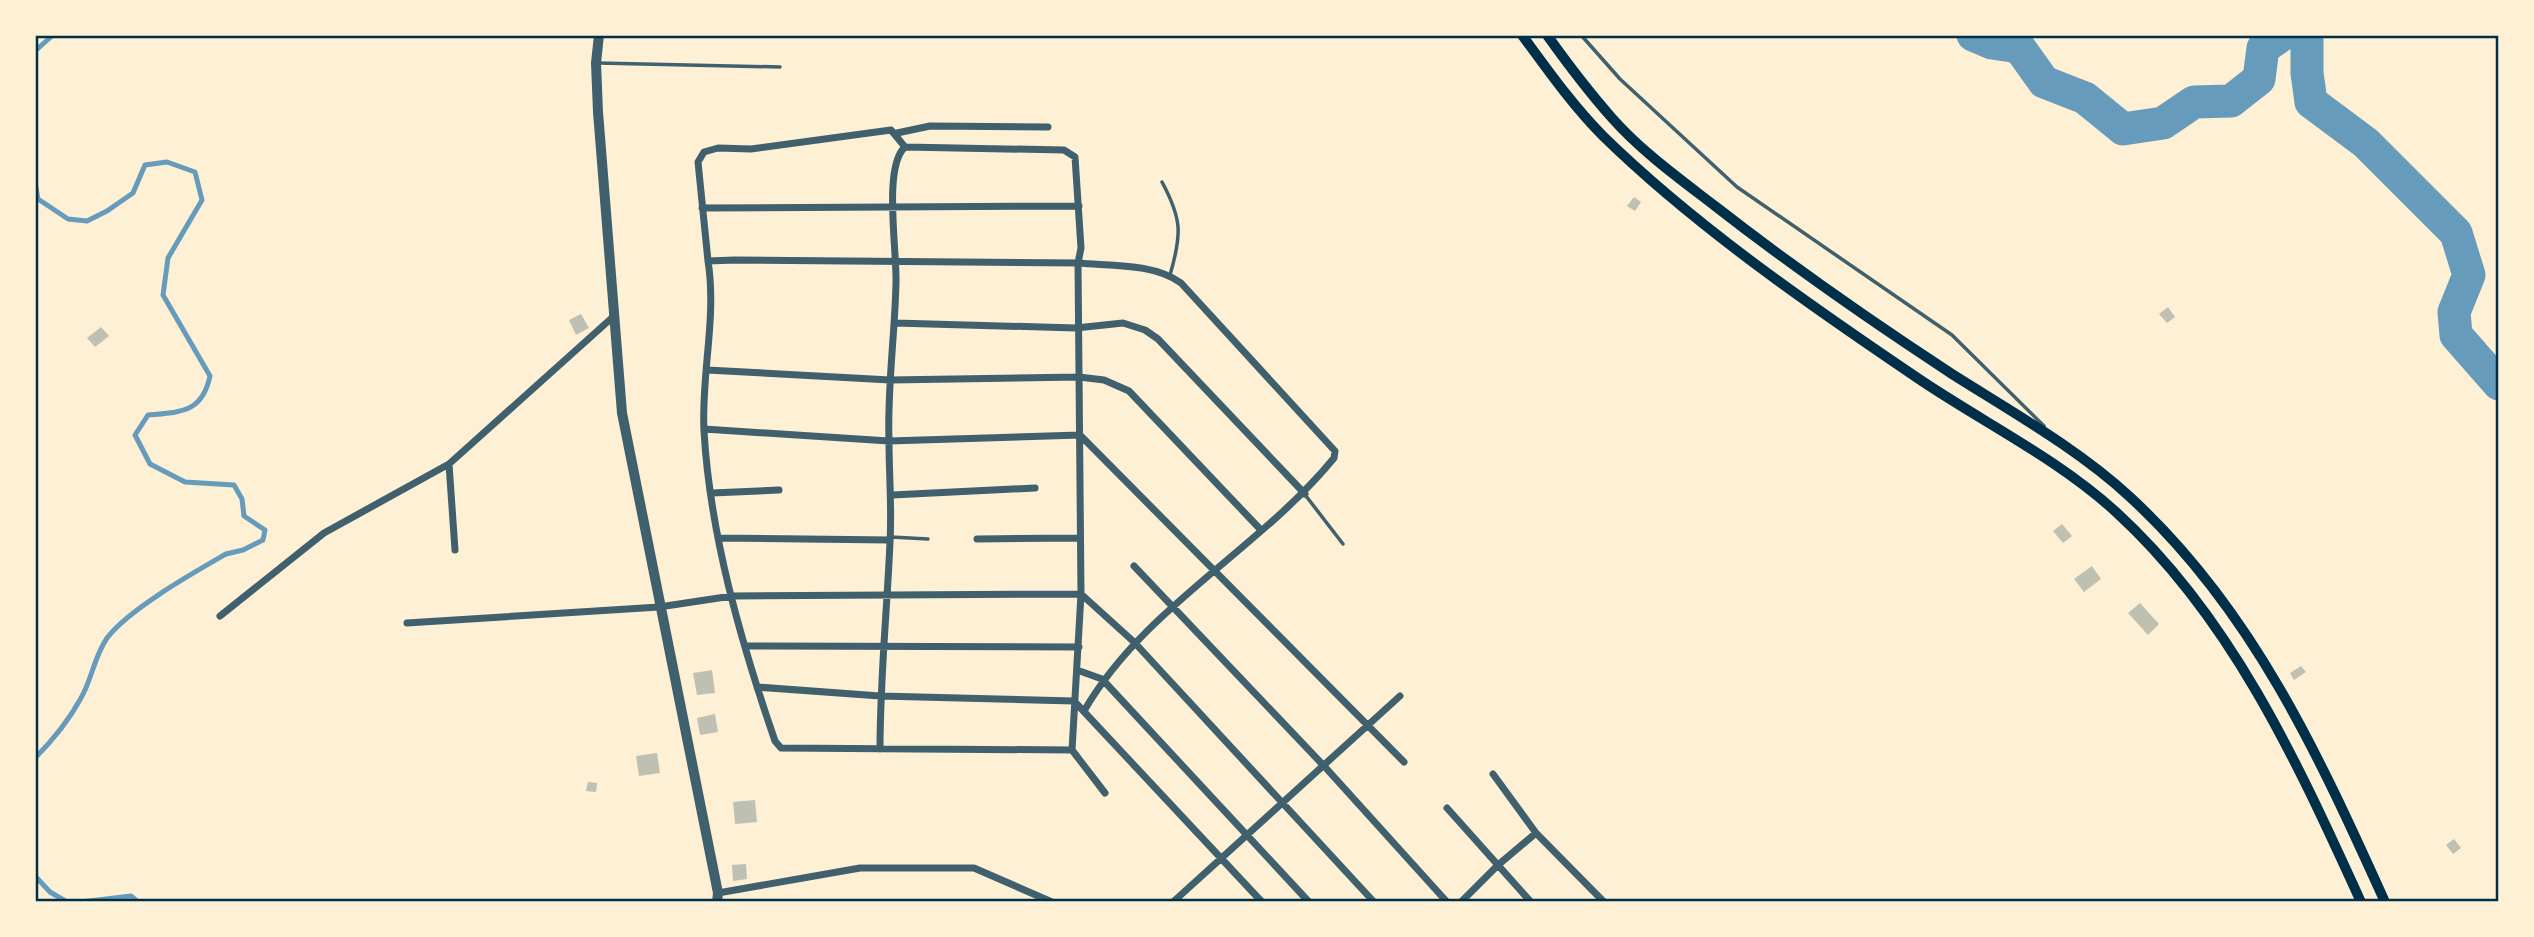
<svg xmlns="http://www.w3.org/2000/svg" width="2534" height="937" font-family="'Crimson Pro',serif">
<style>
.lines{fill:none;stroke-linecap:round;stroke-linejoin:round}
.stream{stroke:#669bbc;stroke-width:5}
.river{stroke:#669bbc;stroke-width:33}
.building{fill:#bec0b2}
.service{stroke:#3f606c;stroke-width:3.5}
.minor{stroke:#3f606c;stroke-width:7}
.tertiary{stroke:#3f606c;stroke-width:10}
.secondary{stroke:#003049;stroke-width:10}
.neatline{fill:none;stroke:#003049;stroke-width:2.5}
</style>
<rect width="100%" height="100%" fill="#fdf0d5"/>
<g class="lines">
<path class="stream" d="M35 51 53 35
M35 183 38 199 68 219 87 221 107 211 133 193 145 165 167 162 195 172 202 200 168 258 163 295 210 376C202 413 181 412 148 415L135 435 150 464 185 482 234 485 242 499 244 516 265 530 263 540 243 550 226 554C193 573 129 609 107 638 94 657 92 679 81 698 69 720 53 740 35 758
M35 876 50 892 67 902
M81 902 131 896 138 902"/>
<path class="river" d="M1973 35 1992 43 2019 47 2044 82 2085 98 2123 129 2163 123 2194 102 2231 101 2259 79 2263 48 2282 35
M2302 35 2307 38V73L2311 102 2366 143 2456 233 2469 275 2454 312 2456 335 2499 384"/>
</g>
<path class="building" d="M1634 197 1641 202 1635 211 1627 206Z
M2168 307 2175 317 2167 323 2159 314Z
M581 314 589 328 576 335 569 320Z
M101 327 109 336 95 347 87 338Z
M2062 524 2072 536 2063 543 2053 531Z
M2092 566 2101 579 2084 592 2074 579Z
M2140 603 2159 624 2148 635 2128 613Z
M2301 666 2306 672 2294 680 2290 673Z
M712 670 715 693 697 695 693 673Z
M715 714 718 732 700 735 697 718Z
M657 753 660 773 639 776 636 756Z
M588 782 597 783 596 792 586 791Z
M755 800 757 822 735 824 733 802Z
M2454 839 2461 848 2453 854 2446 845Z
M746 864 747 879 733 881 732 865Z"/>
<g class="lines">
<path class="service" d="M1581 35 1620 79 1737 187 1952 335 2044 426
M598 63 780 67
M1162 182C1182 219 1182 234 1170 275
M1306 496 1343 544
M891 537 928 539"/>
<path class="minor" d="M897 133 930 126 1048 127
M702 208 1079 206
M708 261 698 162 704 152 718 148 751 149 891 130 905 147
M895 323 1076 328 1123 323 1145 330 1158 339 1305 494
M707 370 890 380 1079 377 1104 380 1129 391 1260 529
M704 429 889 441 1080 435 1404 762
M449 464 455 550
M712 493 779 490
M892 495 1035 488
M720 538 890 540
M977 539 1080 538
M1134 566 1325 767 1447 902
M220 616 324 533 449 464 614 316
M407 623 659 607 732 596 1081 594 1134 642 1374 902
M747 646 1079 647
M1077 670 1102 679 1309 902
M757 687 880 696 1074 701 1262 902
M880 749C880 679 887 611 890 542 892 508 889 475 889 441 887 388 895 335 896 282 897 251 883 166 905 147L1064 150 1075 157 1081 248 1078 263 735 260 708 261C717 318 701 374 704 431 710 535 741 642 775 741L781 748 1072 750 1105 793
M1072 750 1081 594 1078 263C1111 266 1154 263 1181 283L1335 451 1334 458C1259 550 1144 607 1084 711
M1493 774 1536 833 1604 902
M1447 808 1531 902
M718 893 860 868H974L1052 902
M1173 902 1400 696
M1461 902 1498 865 1536 833"/>
<path class="tertiary" d="M599 35 596 63 598 112 622 413 718 893 717 902"/>
<path class="secondary" d="M1522 35C1547 69 1573 106 1603 136 1694 225 1811 306 1916 377 1982 422 2057 458 2116 512 2232 618 2297 762 2361 902
M1547 35C1567 63 1589 92 1612 118 1641 151 1680 179 1715 206 1792 266 1871 321 1952 374 2012 412 2078 449 2130 497 2252 609 2318 754 2385 902"/>
</g>
<rect width="2534" height="937" fill="none" stroke="#fdf0d5" stroke-width="74"/>
<rect x="37" y="37" width="2460" height="863" class="neatline"/>
</svg>
